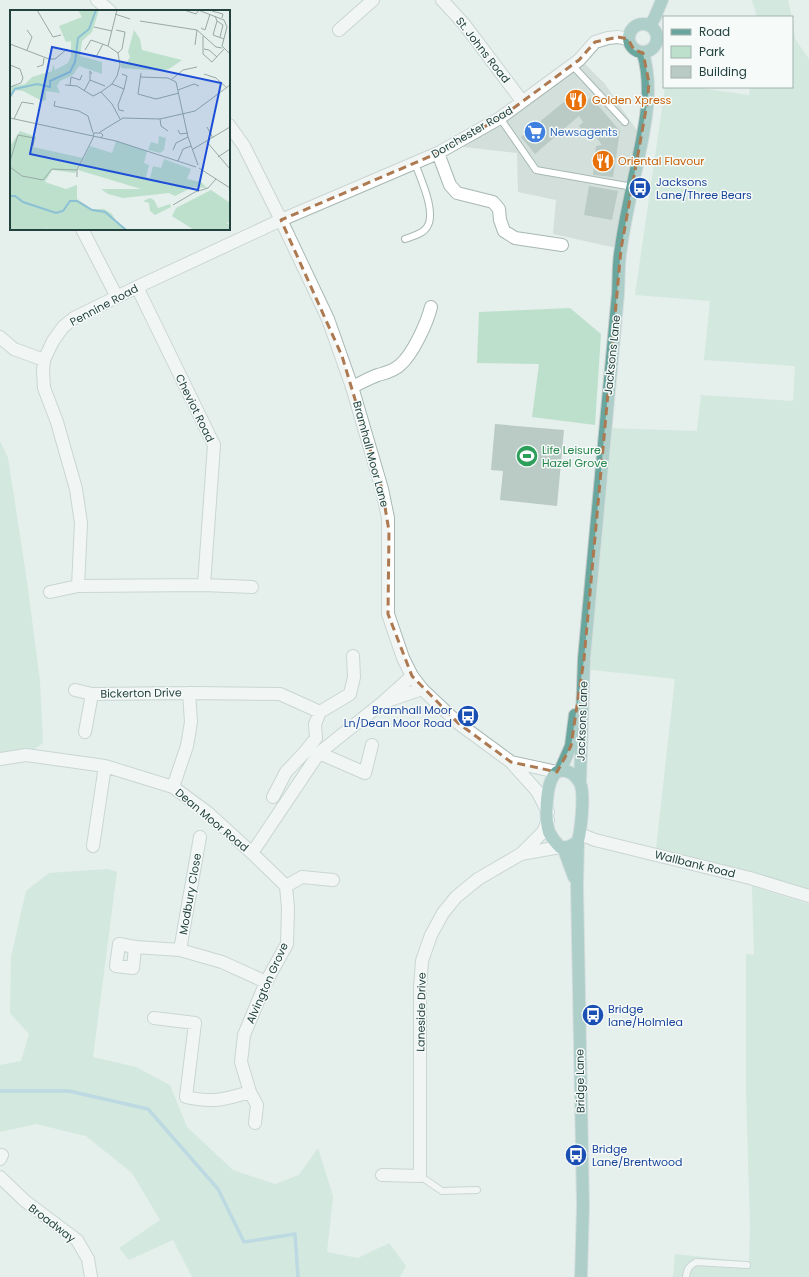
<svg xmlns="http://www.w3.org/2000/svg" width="809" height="1277" font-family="Poppins,sans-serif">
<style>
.built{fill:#d3dfdb}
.green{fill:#bde0cc}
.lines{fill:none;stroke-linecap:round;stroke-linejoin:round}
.stream{stroke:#8cc0d5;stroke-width:3.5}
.building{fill:#bacac5}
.service-casing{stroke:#a7b8b4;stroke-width:8}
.minor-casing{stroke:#a7b8b4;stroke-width:14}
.tertiary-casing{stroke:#a7b8b4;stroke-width:14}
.primary-casing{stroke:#c1cac9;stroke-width:14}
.service{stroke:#fff;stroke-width:6}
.minor{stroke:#fff;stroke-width:12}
.tertiary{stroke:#fff;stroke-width:12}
.primary{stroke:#68a69e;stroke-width:12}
.marked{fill:none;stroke:#ad7951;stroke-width:3;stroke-dasharray:8 5;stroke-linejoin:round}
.labels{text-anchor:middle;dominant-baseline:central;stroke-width:3;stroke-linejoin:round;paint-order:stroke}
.street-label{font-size:11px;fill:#23423e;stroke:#f6fbf9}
.food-label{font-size:11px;fill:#c56008;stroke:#f6fbf9;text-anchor:start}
.shop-label{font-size:11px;fill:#366cbe;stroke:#f6fbf9;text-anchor:start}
.transit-label{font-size:11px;fill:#164399;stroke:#f6fbf9;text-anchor:start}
.leisure-label{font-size:11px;fill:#27864d;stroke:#f6fbf9;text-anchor:start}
.inset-river{fill:none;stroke:#8cc0d5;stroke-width:2}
.inset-road{fill:none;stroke:#97aaa6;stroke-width:1}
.view{fill:#1d4ed8;fill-opacity:0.15;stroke:#1d4ed8;stroke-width:2}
.inset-edge{fill:none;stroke:#23423e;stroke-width:2}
</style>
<rect width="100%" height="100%" fill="#e5efec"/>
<path class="built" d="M583 62 605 84 642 138 621 249 553 234 556 200 518 192 517 153 463 147 535 98Z"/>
<path class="green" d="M752 0H788L793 23 795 39 809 59V892L656 849 675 679 583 669 605 428 697 431 701 395 793 401 795 366 704 360 710 301 635 295 665 87H692L749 95 750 87H792V17H757Z
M570 308 601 334 595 425 532 417 539 364 477 363 479 312Z
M0 441 8 458 27 581 40 681 43 743 26 755 0 759Z
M108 869 117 872 93 1057 136 1067 170 1085 187 1127 233 1170 275 1184 299 1175 318 1148 333 1196 327 1252 358 1258 389 1243 406 1266 400 1277H192L173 1240 129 1260 119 1248 160 1220 132 1173 86 1136 36 1124 0 1132V1065L21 1061 29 1034 10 1013 11 957 26 891 49 873Z
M752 886 809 904V1277H673L675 1254 749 1262 750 1226 746 1091V954L754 955Z"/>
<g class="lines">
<path class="stream" d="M0 1091H69L148 1109 218 1189 244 1242 295 1234 298 1277"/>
</g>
<path class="building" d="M576 92 586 102 591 97 620 131 613 177 593 175 596 146 602 145 596 137 592 140 579 126 583 122 579 116 535 154 521 137Z
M589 186 618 191 612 220 584 215Z
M495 424 564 430 557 506 500 500 503 471 491 470Z"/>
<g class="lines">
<g class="service-casing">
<path id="service" d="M572 65 625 122
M500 118 536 170 633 187
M405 239C413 236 423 234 427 227 437 212 420 178 415 163
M420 1176 442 1191 477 1190
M686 1277C687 1269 689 1266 696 1262L747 1265"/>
</g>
<g class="minor-casing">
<path id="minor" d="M442 0 464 24 522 101
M339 30 373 0
M438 153 450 185 457 193 493 202 499 209 500 220 504 231 515 238 562 245
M82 229 117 297
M0 337 14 349 44 360
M352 387C361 383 369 378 378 375 385 373 394 371 400 365 413 354 427 323 431 307
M204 585 252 587
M78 586 81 523 76 489 57 422 44 388 43 371 44 360 53 341 63 327 74 318 137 287 281 220 438 153 500 118 579 60 595 42 608 38 618 37 628 39
M50 592 78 586 204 585 214 445 137 287
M75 690 92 694
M387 701 422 689
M85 732 92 694 189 693
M319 753 365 773 372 745
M0 759 26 755 105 766 173 787 207 812 252 853 319 753 382 703 412 676
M173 787 187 746 191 722 189 693 280 694 320 712 350 694 354 677 353 656
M273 797 286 772 305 752 316 738 315 724 320 712
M580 834 595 840 750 878 809 896
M93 846 105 766
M252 853 286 886 288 908 287 944 266 982 244 1035 241 1062 250 1092 257 1105 255 1123
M521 854 560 847
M286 886 302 877 333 880
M135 947 119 944 116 966 133 968 135 947 180 950 222 962 266 982
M180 950 200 837
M154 1018 195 1023 186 1097C214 1103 223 1100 250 1092
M0 1159 2 1155
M382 1175 420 1176V988L422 961 431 935 443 913 456 897 478 879 521 854 543 832 548 820
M0 1177 25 1201 77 1240 88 1259 91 1277"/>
</g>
<g class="tertiary-casing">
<path id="tertiary" d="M97 0 110 11
M229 125 244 146 281 220 328 319 352 387 382 489 388 518V614L403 658 412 676 422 689 458 723 511 762 537 791 548 812
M511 762 557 772"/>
</g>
<g class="primary-casing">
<path id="primary" d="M629 38a14 14 0 1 1 28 0a14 14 0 1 1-28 0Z
M650 26 655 17 662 0
M560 771 571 746 575 715
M580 783 584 659 618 294C619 279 618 263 621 248 625 217 633 186 639 155 646 122 653 86 643 53
M578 841C572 846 568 848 560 847 555 842 552 838 549 832 545 819 545 781 557 772 560 770 566 771 569 772 574 774 577 778 580 783 585 793 581 829 578 841L577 886 583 1206 581 1277
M563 847 574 877"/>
</g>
<use href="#service" class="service"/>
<use href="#minor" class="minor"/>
<use href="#tertiary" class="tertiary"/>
<use href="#primary" class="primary"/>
</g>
<path d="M0 0H809V1277H0ZM618 37 628 39 634 50 643 53 649 83 647 104 621 249 584 659 571 746 557 772 511 762 458 723 412 676 388 614 389 531 382 489 342 356 281 220 438 153 500 118 579 60 595 42Z" fill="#e5efec" fill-opacity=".55" fill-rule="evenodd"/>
<path class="marked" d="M618 37 628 39 634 50 643 53 649 83 647 104 621 249 584 659 571 746 557 772 511 762 458 723 412 676 388 614 389 531 382 489 342 356 281 220 438 153 500 118 579 60 595 42Z"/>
<defs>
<g id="restaurant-disc" transform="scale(1.15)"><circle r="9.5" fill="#e8710a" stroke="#f6fbf9"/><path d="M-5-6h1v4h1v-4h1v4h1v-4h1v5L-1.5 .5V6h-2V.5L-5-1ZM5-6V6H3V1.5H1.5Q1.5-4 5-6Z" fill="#fff"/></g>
<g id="supermarket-disc" transform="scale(1.15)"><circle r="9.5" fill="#3f7fe0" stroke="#f6fbf9"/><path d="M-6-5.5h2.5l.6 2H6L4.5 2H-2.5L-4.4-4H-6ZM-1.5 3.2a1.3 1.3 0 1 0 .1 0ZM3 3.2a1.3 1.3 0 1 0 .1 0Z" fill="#fff"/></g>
<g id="bus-disc" transform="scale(1.15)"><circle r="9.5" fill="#1a4fb4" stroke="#f6fbf9"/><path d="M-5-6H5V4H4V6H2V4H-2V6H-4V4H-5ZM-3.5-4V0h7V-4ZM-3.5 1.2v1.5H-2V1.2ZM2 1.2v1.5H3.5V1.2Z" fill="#fff"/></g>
<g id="stadium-disc" transform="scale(1.15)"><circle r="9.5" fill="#2e9e5b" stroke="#f6fbf9"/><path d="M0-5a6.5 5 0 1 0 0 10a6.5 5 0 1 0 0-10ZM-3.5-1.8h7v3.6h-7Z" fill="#fff"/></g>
</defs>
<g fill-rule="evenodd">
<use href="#restaurant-disc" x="576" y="100"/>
<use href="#supermarket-disc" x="535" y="132"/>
<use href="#restaurant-disc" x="603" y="161"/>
<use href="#bus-disc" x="640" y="188"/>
<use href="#stadium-disc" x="527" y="456"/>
<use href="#bus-disc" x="468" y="716"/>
<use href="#bus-disc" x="593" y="1015"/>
<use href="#bus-disc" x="576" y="1155"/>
</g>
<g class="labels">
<g class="street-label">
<text transform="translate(483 50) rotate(52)">St. Johns Road</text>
<text transform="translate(472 132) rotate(-30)">Dorchester Road</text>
<text transform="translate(104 305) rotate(-28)">Pennine Road</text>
<text transform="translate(612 355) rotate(-84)">Jacksons Lane</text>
<text transform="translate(195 408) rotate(64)">Cheviot Road</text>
<text transform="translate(371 454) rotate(75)">Bramhall Moor Lane</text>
<text transform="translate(141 693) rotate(-1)">Bickerton Drive</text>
<text transform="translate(582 721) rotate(-88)">Jacksons Lane</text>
<text transform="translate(212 820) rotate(40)">Dean Moor Road</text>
<text transform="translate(695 864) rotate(14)">Wallbank Road</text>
<text transform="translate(190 894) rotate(-80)">Modbury Close</text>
<text transform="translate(267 983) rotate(-66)">Alvington Grove</text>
<text transform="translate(421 1012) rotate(-89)">Laneside Drive</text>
<text transform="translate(580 1081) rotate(-91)">Bridge Lane</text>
<text transform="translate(52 1223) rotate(37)">Broadway</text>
</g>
<g class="food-label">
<text x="592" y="100">Golden Xpress</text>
<text x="618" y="161">Oriental Flavour</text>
</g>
<g class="shop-label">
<text x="550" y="132">Newsagents</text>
</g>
<g class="transit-label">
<text x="656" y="182">Jacksons<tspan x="656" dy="13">Lane/Three Bears</tspan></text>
<text x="452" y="710" text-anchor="end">Bramhall Moor<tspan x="452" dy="13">Ln/Dean Moor Road</tspan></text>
<text x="608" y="1009">Bridge<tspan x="608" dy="13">lane/Holmlea</tspan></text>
<text x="592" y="1149">Bridge<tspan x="592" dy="13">Lane/Brentwood</tspan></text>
</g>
<g class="leisure-label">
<text x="542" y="450">Life Leisure<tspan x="542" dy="13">Hazel Grove</tspan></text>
</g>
</g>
<g transform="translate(10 10)">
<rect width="220" height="220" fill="#e5efec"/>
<path d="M68 0H89L82 22 72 31 70 46 92 52V64L69 56 63 65 50 71 47 76 50 83 36 81V90L32 91 13 81 5 80 2 84 0 77 15 74 22 67 42 61 43 54 45 60 58 53 61 46V31L56 32 49 16 72 7ZM124 20 130 29 132 40 172 50 159 59 150 61 111 58V51L117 52 120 47 118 42ZM10 121 26 127 23 137 73 148 65 163 42 160 35 172 56 179 67 175V189L82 199H94L102 204 106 211 118 220H36L37 216 35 220H0V136ZM149 126 156 128 154 140 150 143 138 140 141 132 148 134ZM106 131 137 141 134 153 139 155 136 167 140 168 143 156 151 158 154 149 181 159 177 169 191 172 197 178 183 177 165 186 159 183 113 188 98 184 91 179H131L68 160 80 136 102 143ZM201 180 220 193V213L215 212 220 215V220H184L162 206 166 198ZM140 188 144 190 148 198 160 194 161 197 145 205 140 201 139 193 133 191Z" fill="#bde0cc"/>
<path class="inset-river" d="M0 87 5 79 27 74 40 77V71L60 62 65 52 68 28 79 19 86 0M0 186H5L13 192 46 203 53 201 60 191H67L82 200 95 202 116 220"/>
<path class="inset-road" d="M27 0 43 27 51 25M174 0 186 4 189 0M188 0 214 10 217 17 212 36 220 44M202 1 213 4 212 8M105 4 120 9M205 6 207 11 203 25 214 29M130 11 187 20 206 37 212 38M207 11 213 15 210 27M84 17 102 21M191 18 195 20 200 4M106 20 115 22 112 39 108 43M193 26V44L202 52 214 39M0 34 39 49H45L57 39 58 41M185 35 187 20M98 36 107 0M194 39 199 40 207 47M17 40 22 27 17 20M75 40 81 30 98 36 108 43 110 55 107 66 102 74 91 82 102 94 110 109M86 47 93 34M0 55 10 59 13 68 11 73 0 77M27 57 33 55 34 48M131 63 128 84 146 89 169 83M112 64 117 66 114 79M194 64 206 68 217 78M131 67 158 68 166 72 178 127 188 155M162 69 173 60 187 57M80 70 95 76M102 74 114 79 108 95 109 100 114 101M55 75 67 76 83 86 91 82M60 76 61 67 70 70 72 65M168 80 184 74 189 76M74 81 80 70V61L82 64M45 91 44 96 69 101 78 106 83 123M0 108 106 131 186 157M4 109 12 92 24 94M150 109 151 116 158 121M197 117 203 128M168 120 170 124 178 123M90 122 113 108 150 109 185 101 220 75M83 126 84 123H91L93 125 91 128M197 132 220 159M183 139 220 117M163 140 166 133 178 127M208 147 220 139M0 151 8 125 24 128 23 136M168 151 173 139 181 136M0 157 12 166 33 170 42 159 67 160M189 158 220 178M67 167V160L84 126M163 195 185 182 198 178 206 169"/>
<path class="view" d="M42 37 211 73 188 180 20 144Z"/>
<rect width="220" height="220" class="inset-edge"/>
</g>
<rect x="663" y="16" width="130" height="72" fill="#f6fbf9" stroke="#a2b1ae"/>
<rect x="671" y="29" width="20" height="6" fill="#68a69e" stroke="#a2b1ae"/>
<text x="699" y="36" font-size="12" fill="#23423e">Road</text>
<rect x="671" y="46" width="20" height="12" fill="#bde0cc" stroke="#a2b1ae"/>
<text x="699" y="56" font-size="12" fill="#23423e">Park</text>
<rect x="671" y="66" width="20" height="12" fill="#bacac5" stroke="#a2b1ae"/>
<text x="699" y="76" font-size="12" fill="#23423e">Building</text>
</svg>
